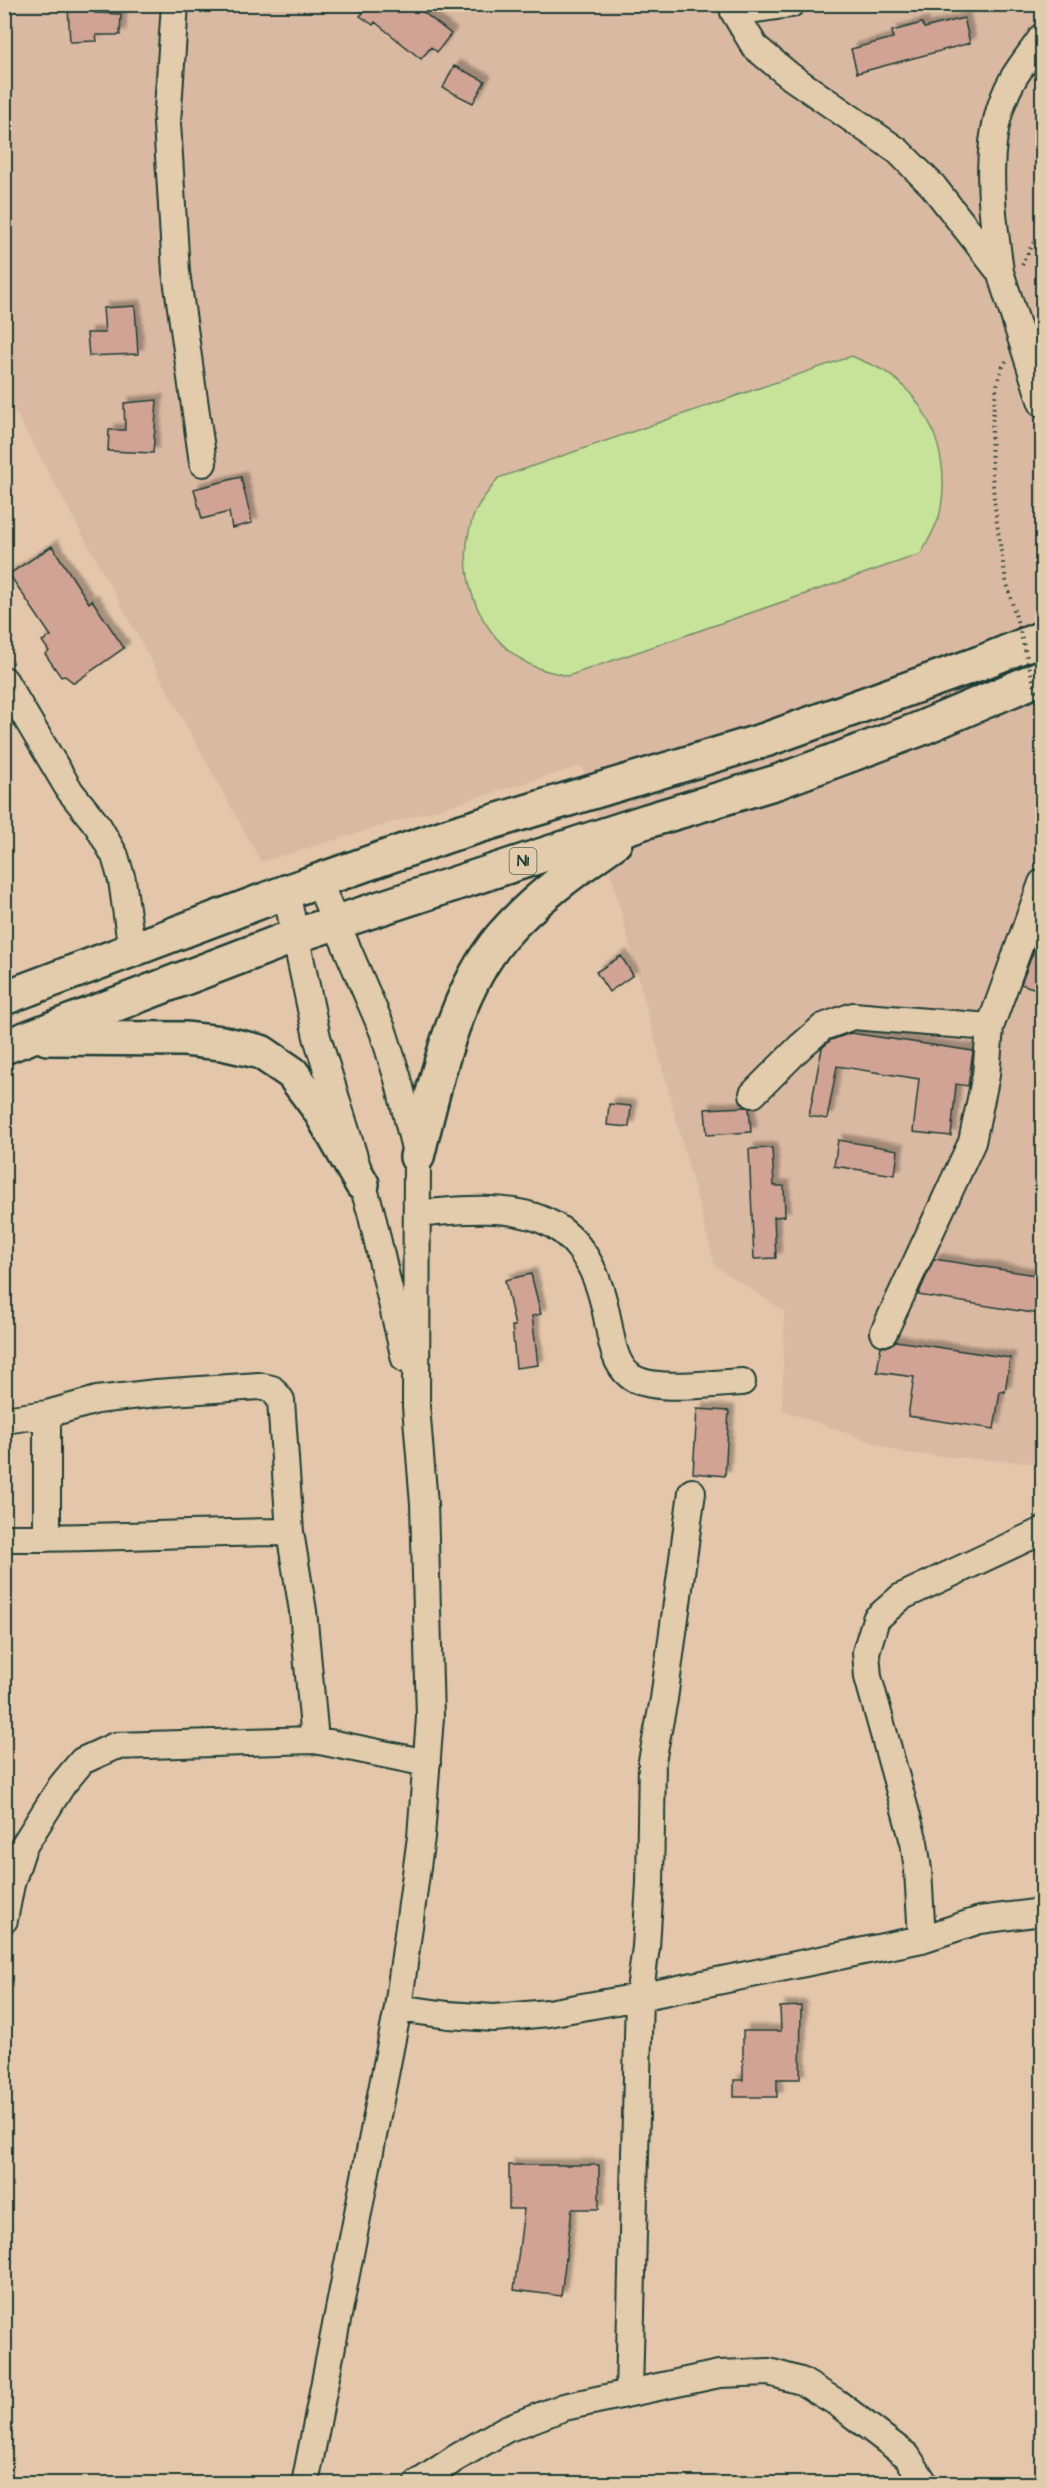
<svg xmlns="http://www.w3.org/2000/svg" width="1047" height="2488" font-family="'Architects Daughter',sans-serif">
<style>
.built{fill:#dab9a2}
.green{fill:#c7e299;stroke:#739066;stroke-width:1.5}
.building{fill:#d0a395;stroke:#1f3d34;stroke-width:1.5;filter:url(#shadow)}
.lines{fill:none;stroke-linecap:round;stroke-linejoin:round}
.minor-casing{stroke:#1f3d34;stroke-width:30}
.highway-casing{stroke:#1f3d34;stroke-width:38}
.path{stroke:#1f3d34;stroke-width:4;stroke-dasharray:1.5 4.5;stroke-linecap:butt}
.minor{stroke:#e2ccac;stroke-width:26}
.highway{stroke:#e2ccac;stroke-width:33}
.path-bridge{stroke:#1f3d34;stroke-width:4;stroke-dasharray:1.5 4.5;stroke-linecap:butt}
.labels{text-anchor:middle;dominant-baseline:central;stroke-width:4.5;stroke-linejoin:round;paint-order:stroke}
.shield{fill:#e2ccac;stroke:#5a6858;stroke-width:1.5}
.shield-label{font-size:16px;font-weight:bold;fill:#1f3d34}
</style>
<defs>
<filter id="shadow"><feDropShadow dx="5.5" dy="-5.5" stdDeviation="1.5" flood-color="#0004"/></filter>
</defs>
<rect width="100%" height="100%" fill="#e4c7ab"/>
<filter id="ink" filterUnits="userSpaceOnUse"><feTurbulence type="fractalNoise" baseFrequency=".0167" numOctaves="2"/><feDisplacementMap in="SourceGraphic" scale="12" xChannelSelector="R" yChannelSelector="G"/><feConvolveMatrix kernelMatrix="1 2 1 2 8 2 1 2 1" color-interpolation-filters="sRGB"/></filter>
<g filter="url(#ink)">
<path class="built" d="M4 5H1042V1464L902 1453 782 1410 784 1311 715 1266 582 766 261 862 5 393Z"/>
<path class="green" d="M852 356C863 362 878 366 889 374 933 406 952 464 939 517 935 529 927 542 921 554L568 676C557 673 543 671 533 666 476 639 450 565 477 508 482 498 492 488 498 478Z"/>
<path class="building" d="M353 4H413L451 34 437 52 431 47 421 59 375 22 373 25 360 16 363 13Z
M94 5 95 13 121 14 120 35H96L97 41 70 42 68 7Z
M964 18 970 43 857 73 851 49 893 38 892 31 922 23 924 28Z
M454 66 485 81 473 103 443 88Z
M135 306 138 354 89 356 87 333H105L103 308Z
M157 400 153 453 108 451 109 430H125L124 403Z
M241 477 252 523 232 528 229 512 202 519 194 489Z
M52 546 89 603 92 600 124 648 74 683 65 676 61 677 45 654 49 651 42 641 51 636 9 574Z
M1039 937 1042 938V991L1021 984Z
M621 956 633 975 609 992 596 972Z
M851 1033 973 1051 968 1086 956 1084 951 1136 913 1132 919 1079 837 1066 827 1119 809 1116 822 1048 831 1040Z
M609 1104 631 1106 629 1127 607 1125Z
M746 1107 749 1108 751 1132 707 1135 705 1109Z
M838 1140 898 1150 895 1175 834 1166Z
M772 1148 774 1186H784L785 1216 774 1217 776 1258 754 1259 749 1149Z
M934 1259 1042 1276 1039 1314 918 1295Z
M531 1274 541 1314 532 1316 538 1365 516 1368 512 1326H515L505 1280Z
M896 1341 1010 1358 1005 1392 1000 1391 994 1429 908 1416 914 1377 877 1372 881 1346 886 1347Z
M697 1409 729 1411 725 1476 693 1473Z
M801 2006 800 2079H777V2097H734V2080H743V2031H781L780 2007Z
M509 2165H599V2209H572L561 2296 514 2290 524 2209H509Z"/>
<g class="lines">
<g class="minor-casing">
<path id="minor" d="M175 4 167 123 176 272 203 463
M732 4 734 12 755 47 790 76 898 151 933 186 1000 272 1042 403
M734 12 791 4
M1000 272C992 209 980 137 1013 79 1021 65 1033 51 1042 37
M4 680 70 791 98 826 115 856 122 880 132 951
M286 892 317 1037 371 1212 405 1359
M753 1094 801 1046 823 1027 853 1016 990 1027 1042 883
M417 1214C515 1204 585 1203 607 1317 611 1336 613 1363 630 1376 652 1393 714 1383 742 1382
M884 1332 972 1142 986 1075 990 1027
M47 1414V1538
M4 1420 47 1414 97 1400 156 1393 259 1386 272 1389 281 1400 290 1532
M4 1538C100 1539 195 1532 290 1532L303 1611 315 1740
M4 1920 11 1884 23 1847 62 1785 82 1761 115 1746 315 1740 427 1763
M922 1939 918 1870 914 1842 868 1677 866 1652 876 1619 901 1597 1042 1531
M398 2008 448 2015 494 2018 548 2013 639 1997 922 1939 980 1920 1042 1912
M629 2392 639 1997 646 1947 650 1883 652 1761 664 1699 692 1492
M305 2484 398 2008 421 1837 430 1717 424 1504 416 1406 417 1157 398 1079 383 1031 318 881
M417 2484 456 2458 506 2429 564 2407 719 2374 769 2372 801 2381 836 2402 907 2456 925 2484"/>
</g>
<g class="highway-casing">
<path id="highway" d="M4 998 286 892 449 835 765 740 980 663 1042 638
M47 1038 184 1039 222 1043 261 1052 292 1073 319 1109 362 1184
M4 1047 295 936 647 821 777 782 917 730 1042 677
M417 1157C435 1084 453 994 502 936 534 899 575 870 615 842"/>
</g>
<path class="path" d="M1022 265 1032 245 1042 237
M1006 361C998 373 996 391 994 405 987 465 996 522 1006 580"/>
<use href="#minor" class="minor"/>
<use href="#highway" class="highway"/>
<path class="path-bridge" d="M1006 580 1042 713"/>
</g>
</g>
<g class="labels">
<rect class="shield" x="509.5" y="848" width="27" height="26" rx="4.5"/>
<g class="shield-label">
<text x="523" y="861">N1</text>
</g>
</g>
<rect width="1047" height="2488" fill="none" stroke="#e2ccac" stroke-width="24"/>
<rect x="12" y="12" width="1023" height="2464" fill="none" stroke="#1f3d34" stroke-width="2" filter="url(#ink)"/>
</svg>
